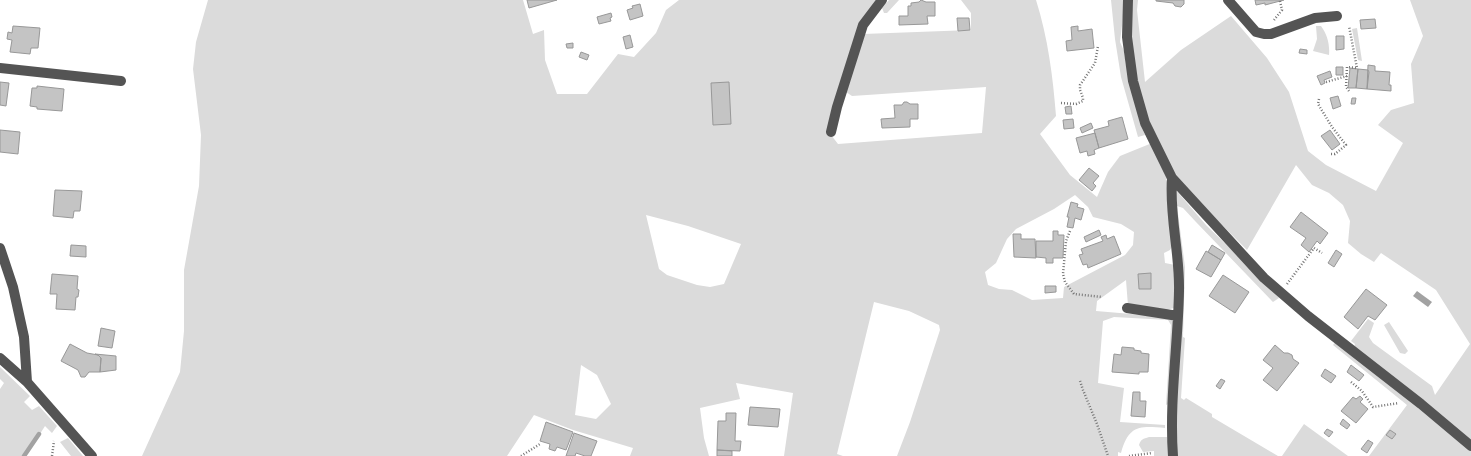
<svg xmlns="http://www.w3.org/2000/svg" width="1471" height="456" font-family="Jost,sans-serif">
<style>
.green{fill:#dbdbdb;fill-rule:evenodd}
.water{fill:#a2a2a2}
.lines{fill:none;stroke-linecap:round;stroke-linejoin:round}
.stream{stroke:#a2a2a2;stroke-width:4.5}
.building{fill:#c4c4c4;stroke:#989898}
.path{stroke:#767676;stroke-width:2.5;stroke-dasharray:1 2;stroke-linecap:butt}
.minor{stroke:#545454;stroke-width:10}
</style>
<rect width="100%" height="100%" fill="#fff"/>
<path class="green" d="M208 0H523L533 34 544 30 545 60 557 94H587L618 54 634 57 656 33 666 10 679 0H878L860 23 830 117 828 131 838 144 982 133 986 87 852 96 846 92 863 34 971 30V13L961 0H1036C1048 38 1053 77 1056 116L1040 134 1070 175 1097 197 1108 172 1120 156 1157 141C1138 98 1127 47 1133 0H1138L1137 10 1145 82 1181 50 1231 16 1267 58 1289 92 1308 151 1326 165 1376 191 1403 143 1378 125 1391 110 1414 103 1411 64 1423 36 1410 0H1471V441L1377 364 1354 347 1355 344 1351 341 1368 319 1374 323 1369 337 1373 343 1432 386 1435 395 1470 344 1436 290 1381 253 1374 262 1361 254 1348 243 1350 221 1343 205 1329 193 1312 185 1296 165 1247 250 1214 217 1175 175 1166 179 1168 184 1167 194 1173 244 1170 250 1164 253 1165 263 1175 265 1177 280 1176 305 1174 308 1166 310 1128 306 1126 280 1097 301 1096 311 1167 317 1172 320 1175 325 1168 404 1166 405 1171 325 1168 320 1114 317 1103 321 1098 383 1124 388 1120 422 1165 425V428C1139 426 1129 425 1121 453L1118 452V456H897L910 422 940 330 939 325 909 311 874 302 837 454 843 456H784L793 393 736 383 740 399 700 408 704 438 709 456H630L633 448 573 430 534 415 507 456H142L180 372 184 331V270L199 186 201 135 193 69 196 42ZM1075 195 1088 207 1093 217 1121 224 1134 232 1133 245 1125 255 1064 287 1063 298 1032 300 1012 290 999 289 988 285 985 272 996 263 1007 239 1016 229 1054 209ZM646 215 688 226 741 244 724 284 710 287 697 285 667 275 659 269ZM581 365 597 375 611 404 596 419 575 415Z
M889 0H899L887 13H884L882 8Z
M1111 0H1125L1120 42 1124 51 1126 66 1128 70 1140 123 1145 135 1138 137 1121 77 1115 39Z
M1316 26H1321C1327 34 1330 44 1329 55L1313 51 1317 39Z
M1357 28 1362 61 1358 60 1352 29Z
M1175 189 1206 225 1276 293 1279 298 1273 302 1196 222 1183 208 1177 206 1185 267 1183 337 1185 338 1181 398 1184 400 1186 398 1212 414V417L1278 456H1176Z
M1389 322 1408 351 1405 354 1400 353 1384 325Z
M1336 341 1471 450V456H1369L1407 405 1333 345Z
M0 367 30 396 24 402 32 410 39 406 57 426 52 433 45 426 26 456H0V389L4 383 0 379Z
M1304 424 1348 456H1282Z
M1149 437H1167L1170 456H1154V451L1143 452 1139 445C1141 439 1143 439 1149 437Z
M68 438 83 456H71L60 442Z"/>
<path class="water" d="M1417 291 1432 302 1428 307 1413 296Z"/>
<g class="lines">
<path class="stream" d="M24 456 39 434"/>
</g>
<path class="building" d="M527 0H557L529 8Z
M921 0 926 2H935V16H927L928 24 899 25V16H908V6H911V3L919 2Z
M1156 0H1184V4L1181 7 1175 6 1173 3 1156 1Z
M1255 0H1284L1265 5V3L1256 5Z
M640 4 643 16 630 20 627 10 633 8 632 6Z
M611 13 612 17 610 18 611 21 599 24 597 17Z
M957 18H969L970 30 958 31Z
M1375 19 1376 28 1361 29 1360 20Z
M13 26 40 28 38 48H31L30 54 10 52 12 40 7 39 8 32 12 33Z
M1078 26V31L1092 29 1094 48 1067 51 1066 41 1072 40 1071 27Z
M630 35 633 47 626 49 623 37Z
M1336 36H1344V49L1336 50Z
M573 43V48H567L566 44Z
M1300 49 1307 50V54L1299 53Z
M581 52 589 55 587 60 579 57Z
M1368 65 1375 66V71L1390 72 1389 85H1391V91L1367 89Z
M1336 67H1343V75H1336Z
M1350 68 1358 69 1356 88H1348Z
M1358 69 1368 70 1369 72 1367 89 1356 88Z
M1330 71 1332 77 1324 80 1325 83 1321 85 1317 76Z
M0 82 9 83 6 106 0 105Z
M729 82 731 124 713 125 711 83Z
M37 86 64 89 62 111 37 109V107L30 106 32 88H37Z
M1338 96 1341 106 1333 109 1330 98Z
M1352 98H1356L1355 104H1351Z
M904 102H907L910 104H918V119H910V127L882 128 881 119 895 118 894 105H902Z
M1071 106 1072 114H1066L1065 107Z
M1122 117 1128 139 1099 148 1094 130 1109 126 1108 121Z
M1073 119 1074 128 1064 129 1063 120Z
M1091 123 1093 128 1082 133 1080 128Z
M0 130 20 132 18 154 0 152Z
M1330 130 1340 144 1332 150 1321 136Z
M1095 133 1099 148 1094 150 1095 154 1088 156 1087 151 1080 153 1076 138Z
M1089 168 1099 176 1093 183 1096 186 1092 191 1079 180Z
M55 190 82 191 80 211H74L73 218 53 216Z
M1071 202 1078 204 1077 207 1084 209 1081 220 1075 218 1073 228 1067 227 1069 217H1067Z
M1301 212 1328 233 1320 244 1317 241 1309 252 1301 245 1306 238 1290 227Z
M1099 230 1101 235 1086 242 1084 237Z
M1053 231H1058V235H1064L1063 258H1053V263H1046V258L1036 257V241H1053Z
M1013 234H1021V239H1035L1036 258 1014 257Z
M1106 235 1107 239 1114 236 1121 254 1088 268 1087 264 1083 265 1079 255 1083 254 1081 249 1103 241 1101 237Z
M71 245 86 246V257L70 256Z
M1212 245 1225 253 1221 260 1208 252Z
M1336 250 1342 254 1334 267 1328 263Z
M1206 251 1221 260 1211 277 1196 269Z
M1151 273V289H1139L1138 274Z
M52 274 78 276 77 289 79 290 78 297H76L75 310 56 309 57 294H50Z
M1223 275 1249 292 1235 313 1209 296Z
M1045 286H1056V292L1045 293Z
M1366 289 1387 305 1375 320 1368 316 1358 329 1344 317Z
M101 328 115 331 112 348 98 346Z
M70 344 87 353 98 355 101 358 100 372H89L85 377H81L78 370 61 361Z
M1275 345 1284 353H1288L1292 355 1293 359 1299 363 1277 391 1263 380 1273 368 1263 360Z
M1122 347 1134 348V350L1141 351V353L1149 354 1148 372H1139V374L1112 372 1114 354 1121 355Z
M95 354 116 356V370L100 372 101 358 98 355Z
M1351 365 1364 375 1359 381 1347 372Z
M1325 369 1336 376 1331 383 1321 376Z
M1221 379 1225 381 1220 389 1216 386Z
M1133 392H1140V401H1146L1145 417 1131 416Z
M1360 396 1363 399 1360 402 1368 409 1356 423 1341 411 1353 397 1356 399Z
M750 407 780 409 778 427 748 425Z
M726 413H736L735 441H741L740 451 717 450 718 421H726Z
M1343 419 1350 425 1347 429 1340 424Z
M546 422 573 432 566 450 557 447 555 451 549 449 550 444 540 441Z
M1327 429 1333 432 1329 437 1324 433Z
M1390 430 1396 434 1392 439 1386 435Z
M574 433 597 441 591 456H585L576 453 575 456H566Z
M1368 440 1373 443 1367 453 1361 449Z
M717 450 732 451V456H717Z"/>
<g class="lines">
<path class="path" d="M1274 20 1282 10 1280 1
M1326 82 1347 76
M1349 91 1346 87 1347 67 1357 68 1349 26
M1319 99 1318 104 1332 127 1346 145 1335 154H1331
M1061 103 1076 104 1083 101V98L1080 90V85L1095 63 1098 46
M1070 231 1066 241 1063 274 1065 282 1074 294 1102 297
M1287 284 1314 248 1322 253
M1080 381 1083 390 1097 424 1108 456
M1351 382 1362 391 1373 407 1399 403
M52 456 54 441
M521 456 540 444
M1129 456 1152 453"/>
<path class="minor" d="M1128 0 1127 37 1133 81 1145 123 1172 178 1264 278 1308 316 1421 404 1471 446
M1228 0 1256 32 1264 34H1271L1315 18 1337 16
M0 68 121 81
M831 132 837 107 863 25 882 0
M1172 178C1169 216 1180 253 1179 291 1178 346 1169 401 1173 456
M0 248 13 287 24 337 27 382
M1127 308 1178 316
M0 358 27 382 92 456"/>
</g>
</svg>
